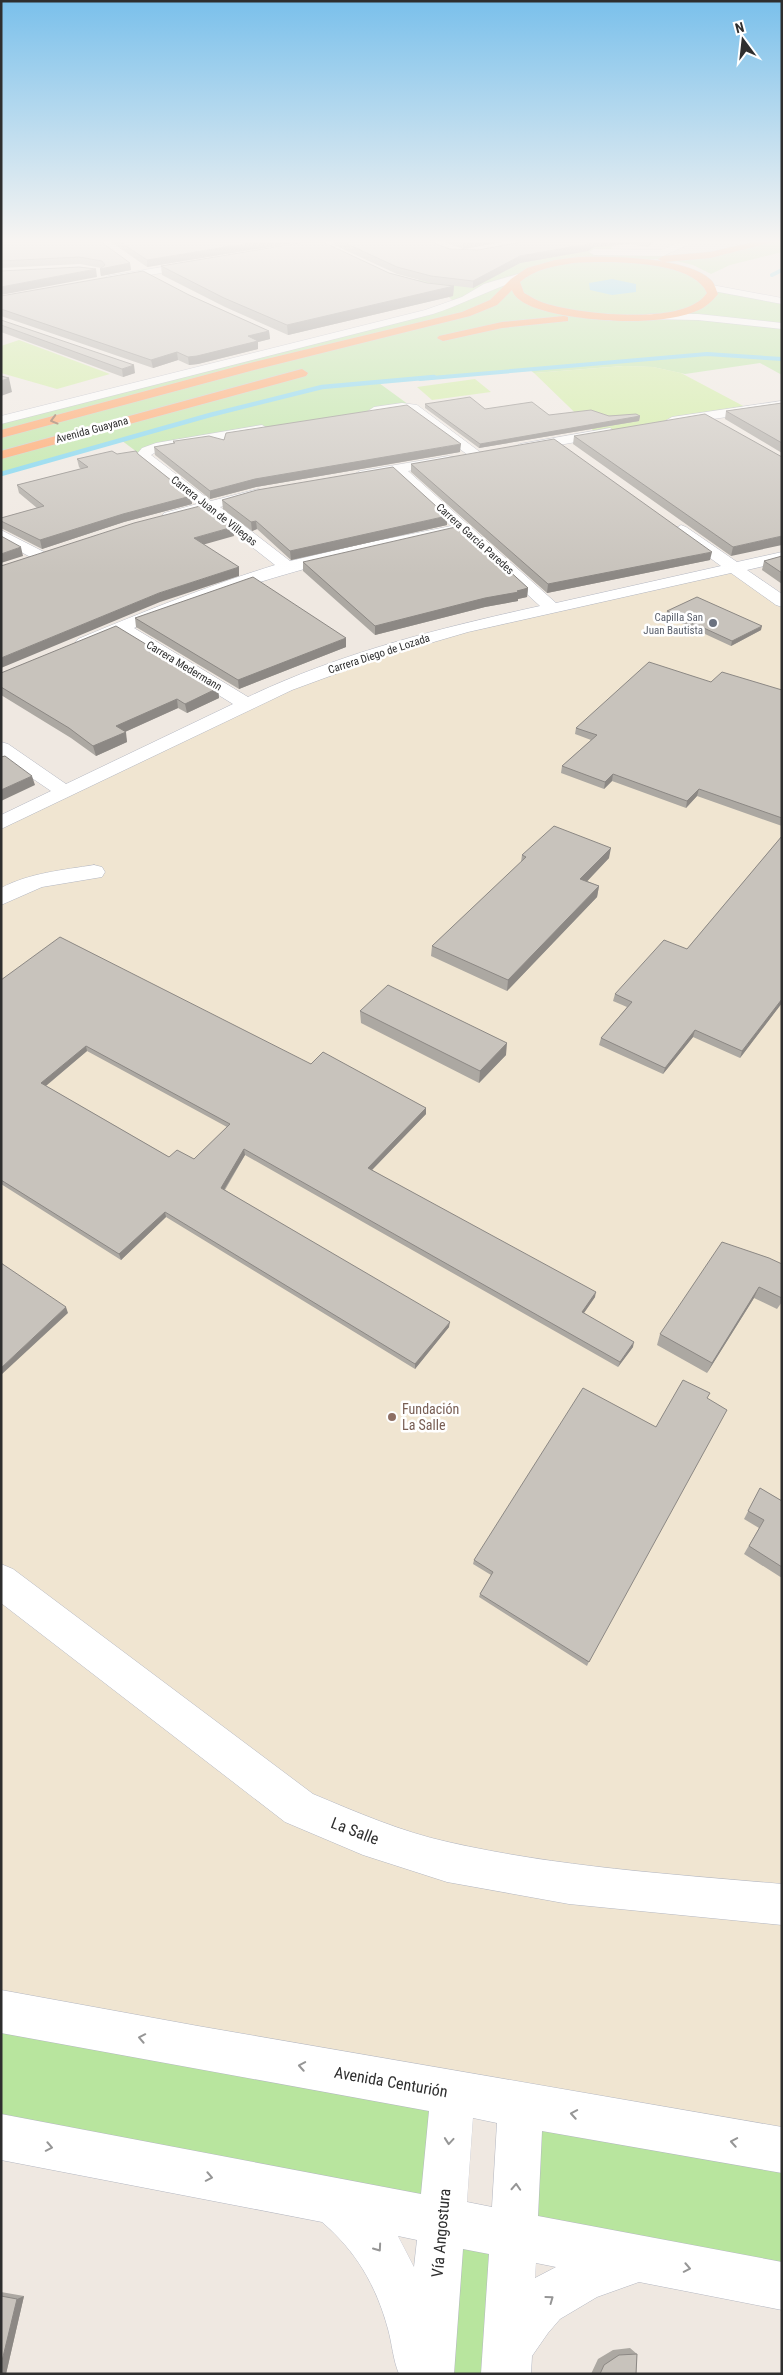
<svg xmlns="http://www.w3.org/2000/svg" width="783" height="2375" font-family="'Roboto Condensed',sans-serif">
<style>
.education{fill:#f0e5d1}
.green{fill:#b8e59e}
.pitch{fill:#ccec9a}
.water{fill:#75d3f0}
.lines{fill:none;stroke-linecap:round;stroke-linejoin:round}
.stream-far1{stroke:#75d3f0;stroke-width:4}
.stream{stroke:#75d3f0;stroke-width:4.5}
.minor-casing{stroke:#b4b7c1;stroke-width:1}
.highway-casing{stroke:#c9c9c9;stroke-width:1}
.minor{fill:#fff;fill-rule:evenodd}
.highway{fill:#ff9d5c;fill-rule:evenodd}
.wall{fill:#aca8a2;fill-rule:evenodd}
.shaded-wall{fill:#8c8884}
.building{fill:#c8c3bc;stroke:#8c8884;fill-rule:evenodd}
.oneway{stroke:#8c6043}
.oneway2{stroke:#969696}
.worship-dot{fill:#6b7280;stroke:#fff;stroke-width:2}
.education-dot{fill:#8d6e63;stroke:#fff;stroke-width:2}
.labels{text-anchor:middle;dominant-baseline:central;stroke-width:5;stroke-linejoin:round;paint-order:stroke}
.far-street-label{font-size:11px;fill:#2e2e2e;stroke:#fff}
.far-worship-label{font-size:11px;fill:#5b616d;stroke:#fff;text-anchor:end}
.education-label{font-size:14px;fill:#785e54;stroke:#fff;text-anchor:start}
.near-street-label{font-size:16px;fill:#2e2e2e;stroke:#fff}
</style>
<rect width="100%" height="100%" fill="#efe8e1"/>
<path class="education" d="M734 568 782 602V2150L1 2011V823L286 686 373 654Z"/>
<path class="green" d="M618 242 612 246 611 251 665 254 658 259 628 260 677 268 711 286 782 301V375L760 363 685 374 653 367 623 366 534 373 530 370 379 383 416 410 156 447 145 458 121 440 1 474V420L429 312 453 301 447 295 403 284 422 279 454 253Z
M771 242H782V252L730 265 711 274 693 265 668 259Z
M1 2011 453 2092 442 2221 513 2235 521 2105 782 2150V2286L513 2236 506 2374H429L442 2222 1 2137Z"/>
<path class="pitch" d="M19 340 110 374 57 389 1 373V346Z
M624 366 653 367 681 373 749 409 597 434 534 373Z
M475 379 491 392 432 400 417 387Z"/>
<path class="water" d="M612 279 636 284V292L612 295 590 290 589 283Z"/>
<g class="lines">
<path class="stream-far1" d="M772 275 782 270
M420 379 707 354 782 359"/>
<path class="stream" d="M1 474 210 415 322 387 434 377"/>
<g class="minor-casing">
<path id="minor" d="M311 242H336L331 245 288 252 283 249 288 246Z
M680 242H694L663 256 594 255 589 252 594 249 662 250Z
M199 261 203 262V266L108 282 103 279 108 276Z
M518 274 522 275V279C491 289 463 304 433 314L1 424V416L425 310 462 297 484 284Z
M712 285 782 298V304L708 290V286Z
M650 314H698L782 323V329L698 320 646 319V315Z
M782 401V409L672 425 665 421 672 417Z
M402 403 417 405 484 455 482 458H472L409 411 374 415 368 411 374 407Z
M262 425 269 429 267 432 159 450 151 455 211 501 258 489 263 490 265 493 263 496 220 507 290 561 371 542 451 526 394 473 360 479 353 475 360 471 448 456 453 457 455 460 453 463 408 471 556 603 721 566 676 533 673 530 681 525 686 527 737 562 782 552V562L747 570 782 594V607L776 605 731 573 468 632 379 658 292 690 1 829V815L51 791 1 757V742L8 744 66 784 233 704 120 634 84 648 78 647 75 643 78 639C143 612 207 586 275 565L206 511 169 520 164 519 162 516 164 513 197 504 136 455 142 448 156 443ZM460 533 540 606C440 628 340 653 248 697L134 628C240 583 346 555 460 533Z
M610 428 617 432 615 435 520 452 513 448 520 444Z
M1 530 46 553 48 556 46 559H34L1 541Z
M94 865 102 867 105 872 102 877 42 887 1 905V888C29 873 63 870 94 865Z
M1 1564 13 1569 313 1794C356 1812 402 1832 448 1842 558 1867 670 1874 782 1884V1925L569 1904 447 1882 363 1855 285 1822 1 1603Z
M1 1990 198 2026 782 2127V2173L542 2131 538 2216 782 2262V2310L639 2282 597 2297 560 2319 548 2333 532 2356 531 2374H481L489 2254 463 2249 454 2374H399C393 2360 392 2343 388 2329 376 2285 356 2251 322 2222L1 2160V2114L421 2194 429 2111 1 2033ZM473 2118 497 2123 492 2207 467 2202ZM398 2236 417 2240 414 2267ZM536 2263 556 2267 535 2278Z"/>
</g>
<g class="highway-casing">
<path id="highway" d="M754 242H773L710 258 663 262 658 259 663 256 710 252Z
M579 257C612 256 687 257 711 280 715 284 716 290 718 294 714 299 707 306 701 309 683 318 658 320 638 321 614 322 520 317 512 290L497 305 470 316 254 370 1 438V430L246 364 462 312 490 300 511 279 527 268 555 260ZM573 263C605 261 693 259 707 293 704 297 700 301 696 303 665 323 578 314 544 303 537 301 530 296 524 293L520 282C535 269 554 266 573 263Z
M564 316 568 317V321L502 328 443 341 437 338 439 336 502 322Z
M302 369 308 373 306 376 1 459V451Z"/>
</g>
<use href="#minor" class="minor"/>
<use href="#highway" class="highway"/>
</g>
<path class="wall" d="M1 242 130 263 131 270 101 276 100 269 101 268 80 264 1 268Z
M111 242H299L147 267Z
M334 242H433L436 244 450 249 478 250 522 242H653L647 247 630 244 594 247 588 251 520 263 473 288 431 283 397 274 334 245Z
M444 242H503L463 249Z
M161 266 389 273 427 283 454 286 453 296 288 335 225 307 162 275Z
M189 295 269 331 270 339 258 342V349L198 364 189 365 178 360 153 368 1 316V296Z
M1 320 135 373 123 377 1 332Z
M782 403V453L725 419 726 411Z
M425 404 549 415 640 416 639 421 479 448 425 408Z
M574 436 782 457 731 556 573 444Z
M224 440 460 452 256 487 210 499 155 455 154 447 173 443V441Z
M117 454H138L191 496 192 504 124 522 42 549 1 528V518L37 508 19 493 17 485 81 469 79 467 77 459Z
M411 464 710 560 547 593 411 472Z
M222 500 447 525 291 560 257 529 252 531 223 509Z
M782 556V584L762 570 764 561Z
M303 562 528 588 527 597 518 599V601L485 607 375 635 303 571Z
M667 611 761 630 731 646 666 616Z
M135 618 346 647 239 689 136 627Z
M1 673 218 688 219 698 187 713 178 708 125 732 127 742 96 756 71 738 1 695Z
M711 682 782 690V826L697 796 686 808 612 781 604 789 561 773 562 766 591 740 575 734 576 728Z
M782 836V1003L740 1058 693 1037 663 1074 599 1045 601 1038 627 1007 613 1001 615 994 687 949Z
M522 855 609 858 587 881 599 886 597 897 507 991 431 956 432 946 521 862Z
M1 980 311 1064 426 1108V1114L372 1170 595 1297 584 1313 633 1347 618 1367 245 1155 225 1190 449 1327 415 1369 166 1217 121 1260 1 1184ZM87 1051 227 1127 194 1159 169 1157 46 1086Z
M360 1011 506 1055 479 1083 361 1023Z
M782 1264V1302L777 1309 754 1298 707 1373 657 1345 660 1334Z
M707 1399 587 1666 479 1597 480 1594 491 1575 473 1564 474 1560 656 1427Z
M760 1488 782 1501V1578L744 1554 759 1528 744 1519Z
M1 2292 24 2296 6 2374H1Z
M630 2348 637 2354 636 2374H591L598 2359 613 2350Z"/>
<path class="shaded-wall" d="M256 242H299L147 267V260Z
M463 242H503L463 249Z
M591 242H630V244L594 247 588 251 520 263 473 288V281L520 256Z
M648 242H653L647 247Z
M130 263 131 270 101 276 100 269Z
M96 269 97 277 1 295V287Z
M454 286 453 296 288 335 287 325Z
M269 331 270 339 258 342V349L198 364 189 365 188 357 248 336Z
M177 352 178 360 153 368 151 360Z
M134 365 135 373 123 377 122 369Z
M9 378 12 392 1 396V381Z
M640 416 639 421 479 448 480 444Z
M461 444 460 452 256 487 210 499V491L255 479Z
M191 496 192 504 124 522 42 549 40 540 123 514Z
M447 516V525L291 560 290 551Z
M256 521 257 529 252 531 251 522Z
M233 527 234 536 195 547 194 538Z
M782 536V545L731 556 733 547Z
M21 547 23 556 1 563V554Z
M712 552 710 560 547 593 548 584Z
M239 567V576L160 602 1 668V658L159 593Z
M528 588 527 597 518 599V601L485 607 375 635V626L485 598Z
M762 626 761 630 731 646 732 641Z
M346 638V647L239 689 238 680Z
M218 688 219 698 187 713 185 704Z
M177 699 178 708 118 735 116 726Z
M126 732 127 742 96 756 93 746Z
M613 774 612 781 604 789 605 782Z
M32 776 35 785 1 801V790Z
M699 789 697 796 686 808 687 801Z
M611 848 609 858 579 890 580 879Z
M599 886 597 897 507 991 508 980Z
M782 999V1003L740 1058 742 1051Z
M695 1030 693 1037 663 1074 665 1068Z
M507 1043 506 1055 479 1083 480 1071Z
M86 1046 87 1051 42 1089 41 1083Z
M426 1108V1114L369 1173 368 1168Z
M244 1149 245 1155 222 1193 221 1188Z
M165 1212 166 1217 121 1260 119 1254Z
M759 1287 754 1298 707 1373 712 1363Z
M596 1292 595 1297 581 1317 582 1312Z
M66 1307 68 1313 1 1375V1368Z
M450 1322 449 1327 415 1369V1364Z
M634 1342 633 1347 618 1367 620 1362Z
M24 2296 6 2374H1V2365L17 2299Z"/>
<path class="building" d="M1 242H101L130 263 100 269 105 265 102 261 79 257 1 261Z
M120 242H256L147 260Z
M305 242H323L389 273 427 283 454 286 287 325 224 298 161 266Z
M343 242H433L436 244 450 249 478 250 522 242H591L588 244 520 256 473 281 431 276 397 267Z
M79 267 96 269 1 287V271Z
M143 271 189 295 269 331 248 336 258 341 197 356 188 357 177 352 151 360 1 309V296Z
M1 320 134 365 122 369 1 325Z
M1 376 9 378 1 381Z
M470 397 485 409 532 402 549 415 591 410 609 416 636 414 640 416 480 444 425 404Z
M782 403V443L726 411Z
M407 405 461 444 255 479 210 491 154 447 175 443 173 441H175L209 436 224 440 226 433Z
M705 414 782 457V536L733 547 574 436Z
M554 439 712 552 548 584 411 464Z
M112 451 117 454 136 451 138 454 191 496 123 514 40 540 1 521V518L44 506 17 485 88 467 77 459Z
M393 467 447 516 290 551 256 521 251 522 222 500 257 490Z
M204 505 233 527 194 538 239 567 159 593 1 658V566L134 523Z
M460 526 528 588 517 591 519 592 485 598 375 626 303 562Z
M1 536 21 547 1 554Z
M782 556V573L764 561Z
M253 577 346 638 238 680 135 618Z
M697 597 762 626 732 641 667 611Z
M116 626 218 688 185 704 177 699 116 726 126 732 93 746 69 728 1 687V673Z
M649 662 711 682 722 672 782 690V818L699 789 687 801 613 774 605 782 562 766 597 735 576 728Z
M5 756 32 776 1 790V757Z
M554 826 611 848 580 879 599 886 508 980 432 946 526 857 522 855Z
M782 836V999L742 1051 695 1030 665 1068 601 1038 632 1002 615 994 664 940 687 949Z
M60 937 311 1064 323 1052 426 1108 368 1168 596 1292 582 1312 634 1342 620 1362 244 1149 221 1188 450 1322 415 1364 165 1212 119 1254 1 1180V980ZM86 1046 230 1124 194 1159 177 1150 169 1157 41 1083Z
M388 985 507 1043 480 1071 360 1011Z
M722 1242 769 1258 782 1264V1298L759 1287 712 1363 660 1334Z
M1 1263 66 1307 1 1368Z
M683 1380 710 1393 707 1398 727 1410 589 1662 480 1594 493 1572 474 1560 583 1388 656 1427Z
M760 1488 782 1501V1567L749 1546 764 1520 748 1511Z
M1 2296 17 2299 1 2365Z
M637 2354 636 2374H600L604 2365 619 2355Z"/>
<defs><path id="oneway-chevron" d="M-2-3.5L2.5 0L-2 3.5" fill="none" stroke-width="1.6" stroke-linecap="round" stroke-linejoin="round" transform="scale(1.25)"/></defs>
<use class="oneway" href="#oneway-chevron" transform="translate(54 420) rotate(165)"/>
<g class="oneway2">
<use href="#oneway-chevron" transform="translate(142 2038) rotate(-169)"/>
<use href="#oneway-chevron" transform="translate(302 2066) rotate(-170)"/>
<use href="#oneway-chevron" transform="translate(574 2114) rotate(-170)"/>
<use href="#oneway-chevron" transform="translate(449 2141) rotate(95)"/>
<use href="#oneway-chevron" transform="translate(734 2142) rotate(-170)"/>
<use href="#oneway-chevron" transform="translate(49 2147) rotate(11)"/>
<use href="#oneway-chevron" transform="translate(209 2177) rotate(11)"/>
<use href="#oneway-chevron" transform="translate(516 2187) rotate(-87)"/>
<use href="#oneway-chevron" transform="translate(378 2248) rotate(55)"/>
<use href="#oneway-chevron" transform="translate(687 2268) rotate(11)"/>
<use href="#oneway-chevron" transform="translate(550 2299) rotate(-36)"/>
</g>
<linearGradient id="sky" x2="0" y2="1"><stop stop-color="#7ac0eb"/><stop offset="0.42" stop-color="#f8f5f2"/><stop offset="1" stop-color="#f8f5f2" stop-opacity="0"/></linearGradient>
<rect width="783" height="575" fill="url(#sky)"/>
<circle class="worship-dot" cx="713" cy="623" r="5"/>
<circle class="education-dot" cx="392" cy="1417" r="5"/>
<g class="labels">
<g class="far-street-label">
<text transform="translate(92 430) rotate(-15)">Avenida Guayana</text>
<text transform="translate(214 511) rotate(38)">Carrera Juan de Villegas</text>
<text transform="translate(475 539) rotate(42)">Carrera García Paredes</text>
<text transform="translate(379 654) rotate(-18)">Carrera Diego de Lozada</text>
<text transform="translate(184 666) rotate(31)">Carrera Medermann</text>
</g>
<g class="far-worship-label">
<text x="703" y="617">Capilla San<tspan x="703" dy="13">Juan Bautista</tspan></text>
</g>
<g class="education-label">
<text x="402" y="1409">Fundación<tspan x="402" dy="16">La Salle</tspan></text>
</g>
<g class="near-street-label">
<text transform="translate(355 1831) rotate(21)">La Salle</text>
<text transform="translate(391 2082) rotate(10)">Avenida Centurión</text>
<text transform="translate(441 2233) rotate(-85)">Vía Angostura</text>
</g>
</g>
<rect width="783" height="2375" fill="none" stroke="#2e2e2e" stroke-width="5"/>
<g transform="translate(743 40) rotate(345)" stroke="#ffffff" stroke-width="4" paint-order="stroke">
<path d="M0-4L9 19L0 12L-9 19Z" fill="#2e2e2e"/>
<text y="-8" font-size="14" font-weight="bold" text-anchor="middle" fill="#2e2e2e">N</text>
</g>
</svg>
